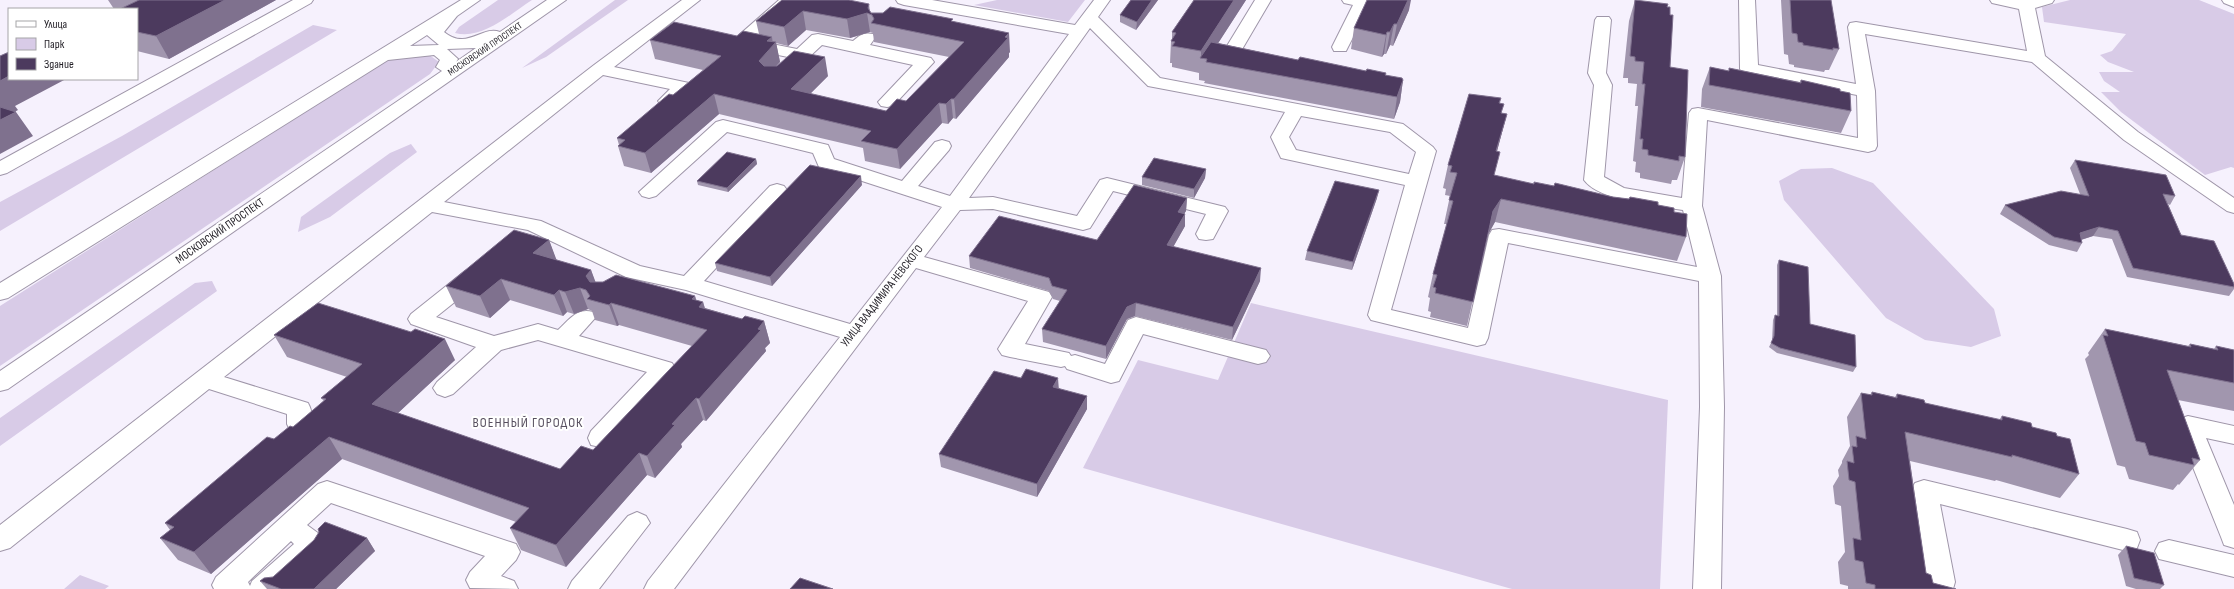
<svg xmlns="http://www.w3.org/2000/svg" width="2234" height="589" font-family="'Sofia Sans Condensed',sans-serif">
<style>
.green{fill:#d8cbe7}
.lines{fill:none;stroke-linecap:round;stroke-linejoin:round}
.minor-casing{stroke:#9f96a9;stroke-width:2}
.major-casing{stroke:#9f96a9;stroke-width:2}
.minor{fill:#fff;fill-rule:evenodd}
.major{fill:#fff;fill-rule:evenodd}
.wall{fill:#a196ae;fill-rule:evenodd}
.shaded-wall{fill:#7f718e}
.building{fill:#4c3a5e;stroke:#7f718e}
.labels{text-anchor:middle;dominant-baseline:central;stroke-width:4;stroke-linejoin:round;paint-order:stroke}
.far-street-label{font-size:10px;fill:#211e25;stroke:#fff}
.street-label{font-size:12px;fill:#211e25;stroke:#fff}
.quarter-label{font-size:14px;letter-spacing:1px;fill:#574f5f;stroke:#fff}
</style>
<rect width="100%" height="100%" fill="#f6f1fd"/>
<path class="green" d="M498 0H532C510 14 483 40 455 33L459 27Z
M615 0H628L546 57 522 68Z
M997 0H1085L1068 22 974 5Z
M2070 0H2199L2234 14V168L2231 167 2205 175 2121 112 2101 92H2120L2104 81 2099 72H2134L2108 62 2100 55 2112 51 2126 34 2044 22 2042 7Z
M313 25 337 30 0 231V202L122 136Z
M405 54H428L439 62 430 74 0 366V306L382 63Z
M411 144 417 152 330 217 298 232 301 217 390 153Z
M1832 168 1873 183 1994 309 2001 336 1971 347 1925 340 1886 318 1784 200 1779 181 1801 169Z
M212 281 217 291 0 446V418L195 283Z
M1251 303 1668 400 1660 589H1512L1083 468 1138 360 1218 380Z
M80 575 109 586 105 589H64Z"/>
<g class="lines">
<g class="minor-casing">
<path id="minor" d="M293 0H313L311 3 7 173 0 175V161Z
M682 0H700L614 67 689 83 692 87C685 97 673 108 661 105L658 101 670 89 603 75 444 202 541 221 640 266 684 276 770 186 777 184 784 186 787 190 784 194 704 281 850 324 942 207 819 167 813 153 727 132 656 196 649 198 642 196 639 192 716 122 723 120 828 145 834 159 902 181 935 142 942 140 949 142 951 146 949 150 918 186 950 196 1069 34 904 5 898 3 896 0H932L1075 25 1094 0H1110L1098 17 1160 78 1403 124 1433 147 1436 151 1391 310 1468 328 1489 235 1492 230 1499 229 1697 267 1683 210C1658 206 1599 201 1584 180L1594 85 1588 73 1595 20 1597 17H1609L1611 20 1606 73 1612 85 1604 177 1624 188 1682 198 1689 113 1692 109 1698 108 1858 138 1857 95 1743 73 1740 69 1739 0H1755L1758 65 1856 84 1848 27 1850 23 1856 22 2027 51 2019 9 1992 3 1990 0H2054L2052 3 2035 8 2045 56 2138 132 2234 198V213L2227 211 2124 140 2032 62 1865 34 1875 91 1877 146 1875 150 1868 152 1707 120 1702 206 1721 276 1724 407 1721 589H1693L1700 407 1699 281 1508 243 1488 338 1485 344 1477 346 1371 320 1368 315 1405 185 1281 158 1271 137 1285 112 1148 86 1090 28 969 198 993 197 1077 216 1100 180 1107 178 1225 207 1228 211 1213 239 1206 240 1199 239 1196 234 1206 214 1113 191 1090 228 1083 230 993 209 960 210 924 257 1049 292 1052 297 1025 344 1069 353 1071 356 1075 355 1105 364 1128 320 1136 317 1266 350 1270 356 1266 362 1258 364 1143 334 1119 381 1111 383 1067 369 1065 366 1061 367 1010 357 1002 355 998 349 1028 301 916 268 674 589H644L648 581 840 337 686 290 626 277 528 230 432 212 224 377 308 403C313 412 313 421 308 430L299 433 290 430 287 424V414L209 389 10 548 0 551V525L594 65ZM1301 116 1390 132 1416 152 1409 174 1296 150 1289 137Z
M779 0H797L752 40 797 49 812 35 818 34 853 41C860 35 864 32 873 34L875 38 870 45 931 58 934 62 893 106 887 107 881 106 878 102 913 65 822 45 793 72H781L778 68 788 57 733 46 731 42Z
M1255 0H1271L1234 63H1222L1219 59Z
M1342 0H1370L1371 2 1348 47 1346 51H1334L1332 47 1353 5 1344 3Z
M2222 0H2234V7L2224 3Z
M473 269 481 271 484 276 481 281 436 317 494 336 538 324 558 330C569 320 577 307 593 312L596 317 579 336 672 363 676 369 609 445 600 447 591 445 588 438 591 431 647 372 538 340 501 350 453 394 445 397 437 394 433 388 437 382 476 347 411 324 408 319 411 314 465 271Z
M2188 416 2234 426V444L2206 438 2234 505V548L2224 545 2221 537 2176 425 2179 419Z
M1924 480 2127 529 2137 532 2140 540 2137 548 2127 551 1940 504 1955 582 1953 589H1925L1927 582 1911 490 1915 483Z
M327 481 516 544 520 552 516 560 501 576 514 581 518 589 470 588 466 580 470 572 485 556 331 503 307 525 322 536 326 544 322 552 281 589H214L212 585 216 577 318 484ZM291 541 294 544 252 581 250 586 248 582Z
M637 512 646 516 650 523 599 589H568L572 581 628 516Z
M2169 540 2234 555V577L2159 559 2155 551 2159 543Z"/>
</g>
<g class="major-casing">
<path id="major" d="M461 0H480L457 16 444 32C467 51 482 25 500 32L547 0H566L8 389 0 391V371L442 71 436 67 440 60 434 55 388 60 8 298 0 300V283ZM427 35 439 45 410 46ZM476 48 456 62 458 59 447 49Z"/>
</g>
<use href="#minor" class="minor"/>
<use href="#major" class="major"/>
</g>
<path class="wall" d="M108 0H276L169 59 137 51V9H114Z
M782 0 869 4 870 11 871 13 953 21 1010 52 1009 53V57L956 119 953 118 948 124 942 123 900 169 865 161 863 148 719 114 651 173 624 166 618 146 619 145 617 138 673 95 703 70 655 59 650 40 737 36 759 34 756 21ZM806 30 850 38 870 32 873 33 874 42 949 57 906 101 886 111 810 94 828 76 776 66 780 62 776 43 788 46Z
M1131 0H1158L1136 30 1120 22V15Z
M1194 0H1246L1218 43 1298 60 1366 71 1386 73V75L1403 80 1400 102 1394 119 1204 83 1205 81 1199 80V73L1172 67V63H1170L1171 41 1172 40V32Z
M1635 0 1667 7 1670 15V67L1685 157 1677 180H1672L1671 184 1640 178V173L1635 172 1636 162 1633 161 1638 106H1635L1637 84 1628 83V78H1623L1629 21Z
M1781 0H1831L1839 49 1829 70H1825L1824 72 1794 67V65L1789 64 1788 55 1784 54Z
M1409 10 1393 46 1390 45 1386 54H1384L1382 57 1351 49 1354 28Z
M1710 67 1729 71V68L1800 82 1801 80 1840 91 1851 111 1841 133 1701 107 1702 89Z
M1501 98 1500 103 1502 113 1507 114 1497 151 1494 175 1534 184 1554 186 1555 183 1613 197 1629 199 1630 197 1658 205 1674 212 1686 237 1677 261 1495 222 1488 233 1467 326 1430 317 1431 312 1428 311 1430 298 1428 297 1433 274 1447 224H1444L1450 196 1445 195 1446 189 1443 188 1448 165Z
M756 159 757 164 728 192 698 185 697 181Z
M2075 160 2175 196 2170 205 2168 204 2181 235 2234 284V289L2229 296 2127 277 2112 239 2093 236 2081 240 2082 243 2077 252 2049 245 2000 214 2005 205 2080 194 2070 168Z
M1206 169 1205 178 1194 198 1142 185V177Z
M862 185 772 286 717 271 715 263Z
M1187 198 1186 211 1184 213 1185 226 1173 247 1260 281 1232 340 1135 316 1127 319 1106 359 1043 342 1042 329 1060 301 1053 299 1049 291 970 268 969 256 1097 240Z
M1377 198 1352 270 1305 260 1307 251Z
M549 240 556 260 591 270 595 282 695 296 696 300 703 302 705 308 742 319 764 321 770 343 765 348 766 351 706 421 703 420 681 444 682 447 655 478 647 475 566 567 521 550 510 528 516 522 342 459 211 574 178 560 160 538 170 530 165 523 274 439 293 427 324 401 321 398 347 377 287 357 274 335 455 360 398 413 560 469 593 450 692 346 619 325 617 326 595 320 592 311 588 309 574 314 567 312 563 316 510 300 490 318 456 307 446 286Z
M1779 260 1810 324 1856 367 1853 372 1777 353 1769 347 1772 341 1773 320 1775 315 1777 316V265Z
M2105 329 2188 346 2190 344 2214 349 2216 346 2234 350V411L2178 400 2200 460 2179 485 2178 484 2173 490 2129 479 2125 467 2117 465 2085 359 2089 355 2088 353Z
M1021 378 1059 388 1087 409 1037 497 941 467 939 454Z
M1872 392 1895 397 1897 394 1925 403 1999 420 2002 416 2057 436 2079 474 2060 498 1996 480 1995 481 1910 461 1926 573 1933 583 1956 589H1848V586L1840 584 1838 562 1845 552 1841 506 1835 504 1833 486 1839 476 1838 470 1842 463V461L1850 446 1847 417 1861 393 1870 395Z
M367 538 375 551 336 589H267L260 581 273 577Z
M2126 546 2164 585 2160 589H2136L2126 586 2118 555Z"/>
<path class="shaded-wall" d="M225 0H276L169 59 156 36Z
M1152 0H1158L1136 30 1137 22Z
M1234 0H1246L1217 45 1207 59 1201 58V51Z
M1406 0H1411L1409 10 1393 46 1397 24Z
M803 11 806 30 788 46 784 27Z
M867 13 870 32 850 38 847 19Z
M1394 24 1390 45 1386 54 1390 32Z
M1387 32 1384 54 1382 57 1386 35Z
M1009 33 1010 52 1009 53V57L956 119 954 99Z
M772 37 773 45 776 42 780 62 764 80 759 61 767 41Z
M825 57 828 76 795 109 791 89Z
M9 76V79H66L15 106 18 110 0 120V81Z
M1403 80 1400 102 1394 119 1397 97Z
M714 94 719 114 651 173 645 153Z
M951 99 953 118 948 124 946 104Z
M939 103 942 123 900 169 897 149Z
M16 112 33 136 0 154V120Z
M1507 114 1501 136 1491 174 1496 151Z
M756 159 757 164 728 192 727 188Z
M1206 169 1205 178 1194 198V189Z
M861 176 862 185 772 286 770 277Z
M1379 190 1377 198 1352 270 1353 262Z
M1187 198 1186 211 1178 224V212Z
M1501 199 1495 222 1488 235 1493 211Z
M1185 214V226L1167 258V245Z
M2099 227 2093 236 2074 242 2080 233Z
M549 240 557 261 533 253Z
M1261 268 1260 281 1232 340 1233 327Z
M591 270 599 291 594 297 586 276Z
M501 279 510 300 490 318 480 296Z
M580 288 588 309 574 314 565 292Z
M559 290 567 312 563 316 554 295Z
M695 296 701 317 692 299Z
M703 302 709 324 699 307Z
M611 303 619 325 617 326 609 305Z
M1136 303 1135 316 1127 319 1106 359V346L1127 307Z
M764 321 770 343 765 348 766 351 706 421 699 399Z
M445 339 455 360 384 426 372 404Z
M1058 378 1059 391 1053 387Z
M1087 396V409L1037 497V484Z
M696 398 703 420 681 444 682 447 655 478 647 456 672 424Z
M329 437 342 459 211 574 194 552Z
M639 453 647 475 566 567 556 545Z
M367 538 375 551 336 589H314Z"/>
<path class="building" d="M139 0H225L156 36 137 32V9H120Z
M782 0H849L869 4 868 8 871 13H883L890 7 953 19 951 21 1009 33 1005 37 1008 38 954 99H951L946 104 939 103 897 149 861 141 871 131 714 94 645 153 618 146 625 140 617 138 669 94 673 95 721 56 650 40 674 22 737 36 743 31 772 37 767 41 776 42 759 61 764 66H777L794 51 825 57 791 89 886 111 897 99 906 101 964 42 871 23 874 19 872 15 867 13 847 19 803 11 784 27 756 21Z
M1131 0H1152L1137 22 1120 15Z
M1194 0H1234L1201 51 1172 46 1175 42 1171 41 1176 33 1172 32Z
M1367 0H1408L1397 24H1394L1390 32H1387L1386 35 1354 28Z
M1635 0 1668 4 1667 7H1670V15H1673L1670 67 1688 70 1685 157 1679 156V161L1648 155V150L1642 149 1643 139H1640L1645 84H1642L1644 62 1635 61V57L1630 56Z
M1790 0H1831L1839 49 1833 48V50L1803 45V43L1798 42 1797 34 1792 33Z
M1211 42 1298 60 1300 57 1366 71 1367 69 1386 73 1385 75 1402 78 1403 80 1397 97 1206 62 1207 59 1200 58Z
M9 52V76L0 81V56Z
M1710 67 1729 71V68L1801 83V80L1840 89V91L1850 93 1851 111 1709 85Z
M1469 94 1501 98 1499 103 1504 104 1501 113 1507 114 1496 151 1500 152 1494 175 1534 184V182L1554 186 1555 183 1613 197 1629 199 1630 197 1658 202V205L1674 208V212L1687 214 1686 237 1501 199 1493 211 1473 302 1435 293 1436 288 1433 287 1437 275 1433 274 1453 201 1449 200 1457 173 1450 172 1452 166 1448 165Z
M0 107 16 112 0 120Z
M727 152 756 159 727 188 697 181Z
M1154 158 1206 169 1194 189 1142 177Z
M2075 160 2166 175 2175 196 2163 194 2181 235 2214 241 2234 284V287L2133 268 2118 231 2099 227 2080 233 2082 243 2054 237 2005 205 2061 191 2089 196Z
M810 165 861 176 770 277 715 263Z
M1335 181 1379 190 1353 262 1307 251Z
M1134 185 1187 198 1178 212 1185 214 1167 245 1261 268 1233 327 1136 303 1127 307 1106 346 1042 329 1067 290 1052 286 1049 278 969 256 999 216 1097 240Z
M514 230 549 240 533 253 591 270 586 276 590 282H603L616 275 695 296 692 299 703 302 699 307 742 319 745 316 764 321 758 329 761 330 699 399 696 398 672 424 675 425 647 456 639 453 556 545 510 528 529 508 329 437 194 552 160 538 174 527 165 523 267 437 274 439 290 426 293 427 326 399 321 398 362 364 274 335 318 303 411 332 415 329 445 339 372 404 560 469 581 446 593 450 707 330 611 303 609 305 587 299 590 296 586 290 580 288 565 292 559 290 554 295 501 279 480 296 446 286Z
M1779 260 1808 267 1810 324 1855 335 1856 367 1780 348 1771 343 1774 336 1775 315 1779 316Z
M2105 329 2191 347 2190 344 2218 350 2216 346 2234 350V383L2167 370 2200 460 2192 458 2194 465 2149 455 2145 443 2136 441 2103 335 2108 336Z
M1026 369 1058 378 1053 387 1087 396 1037 484 939 454 994 371 1021 378Z
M1872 392 1897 398V394L1924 400 1925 403 2002 420V416L2031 423 2032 427 2056 433 2057 436 2070 439 2079 474 2012 455V457L1905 432 1926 573 1931 575 1933 583 1956 589H1875V585L1866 583 1863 562 1855 560 1853 538 1861 540 1855 482 1849 480 1847 461 1854 463 1852 446 1857 447 1856 436 1866 439 1861 393 1872 395Z
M325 522 367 538 314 589H281L260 581 264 578 273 577 314 540 319 532 318 529Z
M2126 546 2154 553 2164 585 2134 578Z
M800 578 833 589H790Z"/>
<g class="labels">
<g class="far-street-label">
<text transform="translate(485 49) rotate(-34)">МОСКОВСКИЙ ПРОСПЕКТ</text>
</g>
<g class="street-label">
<text transform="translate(220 231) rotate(-35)">МОСКОВСКИЙ ПРОСПЕКТ</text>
<text transform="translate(882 296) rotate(-52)">УЛИЦА ВЛАДИМИРА НЕВСКОГО</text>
</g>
<g class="quarter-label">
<text x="528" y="422">ВОЕННЫЙ ГОРОДОК</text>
</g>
</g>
<rect x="8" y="8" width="130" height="72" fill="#ffffff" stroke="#a6a5a8"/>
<rect x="16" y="21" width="20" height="6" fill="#ffffff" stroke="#a6a5a8"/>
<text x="44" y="28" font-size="12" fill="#211e25">Улица</text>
<rect x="16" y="38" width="20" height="12" fill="#d8cbe7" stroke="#a6a5a8"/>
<text x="44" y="48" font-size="12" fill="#211e25">Парк</text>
<rect x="16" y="58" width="20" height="12" fill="#4c3a5e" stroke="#a6a5a8"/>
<text x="44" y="68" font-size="12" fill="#211e25">Здание</text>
</svg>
